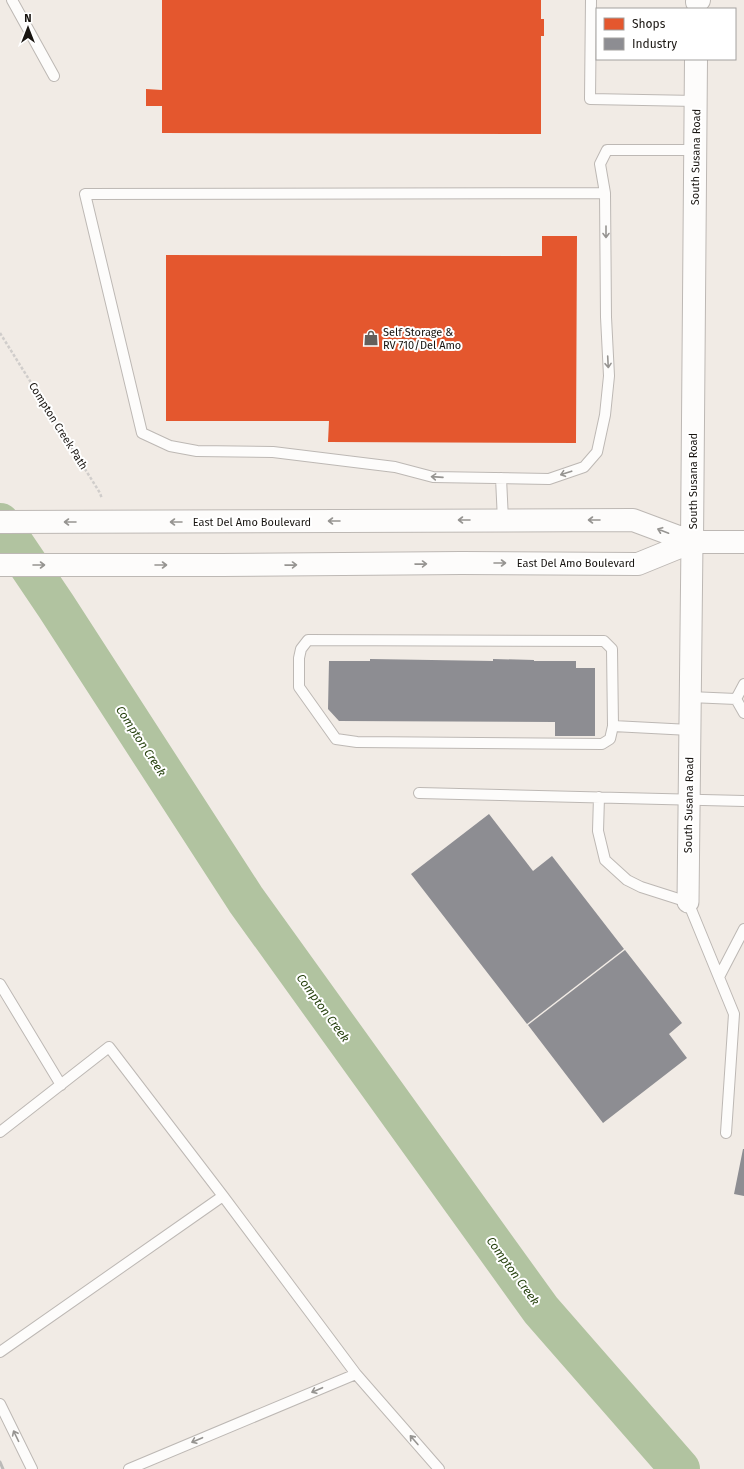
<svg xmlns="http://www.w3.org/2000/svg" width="744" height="1469" font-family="'Fira Sans',sans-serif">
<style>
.shops{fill:#e4572e}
.industry{fill:#8d8d92}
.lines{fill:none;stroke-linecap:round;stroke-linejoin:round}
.river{stroke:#b1c3a0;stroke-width:40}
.lane-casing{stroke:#bdb8b4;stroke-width:12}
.street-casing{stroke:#bdb8b4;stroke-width:23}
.primary-casing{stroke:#bdb8b4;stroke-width:24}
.highway-casing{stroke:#bdb8b4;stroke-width:24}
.path{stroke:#d0cdcb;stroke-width:2.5;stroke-dasharray:3 2;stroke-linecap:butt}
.lane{stroke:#fdfcfb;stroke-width:10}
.street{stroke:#fdfcfb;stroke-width:21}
.primary{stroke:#fdfcfb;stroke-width:22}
.highway{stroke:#fdfcfb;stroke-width:22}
.rail{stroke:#bbbab8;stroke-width:3}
.oneway{stroke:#969491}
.labels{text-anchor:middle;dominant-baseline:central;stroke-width:4;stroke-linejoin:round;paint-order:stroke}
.street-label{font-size:11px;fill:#181410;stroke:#fff}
.poi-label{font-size:11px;fill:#181410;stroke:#fff;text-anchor:start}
.water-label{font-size:12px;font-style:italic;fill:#284310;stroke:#fff}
</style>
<rect width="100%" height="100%" fill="#f1ebe5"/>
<path class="shops" d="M162 0H541V19H544V36H541V134L162 133V106H146V89L162 90Z
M542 236H577L576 443 328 442 329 421H166V255L542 256Z"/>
<path class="industry" d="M370 659 493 661V659L534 660V661H576V668H595V736H555V722L339 721 328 709 329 661H370Z
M489 814 533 871 552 856 624 949 527 1024 411 874Z
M625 950 682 1023 669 1034 687 1058 603 1123 528 1025Z
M743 1149H744V1196L734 1194Z"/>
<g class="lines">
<path class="river" d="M0 523 56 606 246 900 541 1310 680 1469"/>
<g class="lane-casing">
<path id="lane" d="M12 0 54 76
M591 0 590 99 696 101
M605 193 606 317 609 376 605 415 597 452 584 467 549 479 433 477 395 467 273 452 197 451 170 446 142 433 85 194 605 193 600 164 607 150H696
M501 478 503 520
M690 697 736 699
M736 699 744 684
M736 699 744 713
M613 726 610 739 602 744 357 742 336 739 299 687V658L301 649 308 640 604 641 612 649 613 726 690 730
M419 793 744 801
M599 797 598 831 605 860 627 880 641 887 688 902 734 1014 726 1133
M719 977 744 929
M0 984 61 1085
M0 1132 109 1047 223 1196 356 1374
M0 1352 223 1196
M0 1404 32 1469
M129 1469 356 1374 439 1469"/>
</g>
<g class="street-casing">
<path id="street" d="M688 902 692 542"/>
</g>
<g class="primary-casing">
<path id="primary" d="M0 522 633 520 692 542H744
M692 542 696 59
M0 565H221L461 563 638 564 692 542"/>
</g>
<g class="highway-casing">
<path id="highway" d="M697 2 699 0"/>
</g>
<path class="path" d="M0 333 100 493 102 499"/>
<use href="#lane" class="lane"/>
<use href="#street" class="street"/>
<use href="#primary" class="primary"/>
<use href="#highway" class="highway"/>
<path class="rail" d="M0 1462 3 1469"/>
</g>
<defs><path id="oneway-shaft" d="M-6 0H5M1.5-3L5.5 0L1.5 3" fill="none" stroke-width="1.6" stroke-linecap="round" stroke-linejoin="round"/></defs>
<g class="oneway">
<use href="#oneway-shaft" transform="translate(606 232) rotate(90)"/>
<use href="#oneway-shaft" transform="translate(608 362) rotate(87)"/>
<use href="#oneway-shaft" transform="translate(566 473) rotate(162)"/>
<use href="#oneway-shaft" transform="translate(437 477) rotate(-176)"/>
<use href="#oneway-shaft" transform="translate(464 520) rotate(180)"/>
<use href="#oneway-shaft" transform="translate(594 520) rotate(180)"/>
<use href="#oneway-shaft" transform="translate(334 521) rotate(180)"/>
<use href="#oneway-shaft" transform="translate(70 522) rotate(180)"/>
<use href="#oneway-shaft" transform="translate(176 522) rotate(180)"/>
<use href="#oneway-shaft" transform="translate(663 531) rotate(-159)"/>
<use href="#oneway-shaft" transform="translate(500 563)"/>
<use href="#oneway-shaft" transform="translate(421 564) rotate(-1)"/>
<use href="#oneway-shaft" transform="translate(39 565)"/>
<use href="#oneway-shaft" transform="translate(161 565)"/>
<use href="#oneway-shaft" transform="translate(291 565) rotate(-1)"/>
<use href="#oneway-shaft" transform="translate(317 1390) rotate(157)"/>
<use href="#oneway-shaft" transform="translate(16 1436) rotate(-116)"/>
<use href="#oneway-shaft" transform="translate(197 1440) rotate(157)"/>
<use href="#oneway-shaft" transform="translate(414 1440) rotate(-131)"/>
</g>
<defs>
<g id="shop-bare" transform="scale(1.2)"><path d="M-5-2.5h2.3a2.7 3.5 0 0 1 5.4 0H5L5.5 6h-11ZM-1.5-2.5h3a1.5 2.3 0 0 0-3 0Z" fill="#645f5b" stroke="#fff" stroke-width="2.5" paint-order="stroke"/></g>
</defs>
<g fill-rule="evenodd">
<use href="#shop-bare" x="371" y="338"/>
</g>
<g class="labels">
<g class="street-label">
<text transform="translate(696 157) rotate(-89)">South Susana Road</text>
<text transform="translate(58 426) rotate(58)">Compton Creek Path</text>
<text transform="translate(693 481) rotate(-90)">South Susana Road</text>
<text x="252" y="522">East Del Amo Boulevard</text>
<text x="576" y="563">East Del Amo Boulevard</text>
<text transform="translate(689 805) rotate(-89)">South Susana Road</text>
</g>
<g class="poi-label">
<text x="383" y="332">Self Storage &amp;<tspan x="383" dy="13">RV 710/Del Amo</tspan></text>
</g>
<g class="water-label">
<text transform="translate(141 741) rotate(57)">Compton Creek</text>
<text transform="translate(323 1008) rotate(54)">Compton Creek</text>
<text transform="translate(513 1271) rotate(54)">Compton Creek</text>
</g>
</g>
<rect x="596" y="8" width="140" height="52" fill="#ffffff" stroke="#a3a19f"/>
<rect x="604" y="18" width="20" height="12" fill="#e4572e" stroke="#a3a19f"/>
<text x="632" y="28" font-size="12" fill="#181410">Shops</text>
<rect x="604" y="38" width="20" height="12" fill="#8d8d92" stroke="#a3a19f"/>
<text x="632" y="48" font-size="12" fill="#181410">Industry</text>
<g transform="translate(28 28)" stroke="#ffffff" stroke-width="3" paint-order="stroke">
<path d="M0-3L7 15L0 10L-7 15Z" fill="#181410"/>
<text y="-6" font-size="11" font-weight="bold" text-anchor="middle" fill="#181410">N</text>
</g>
</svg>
